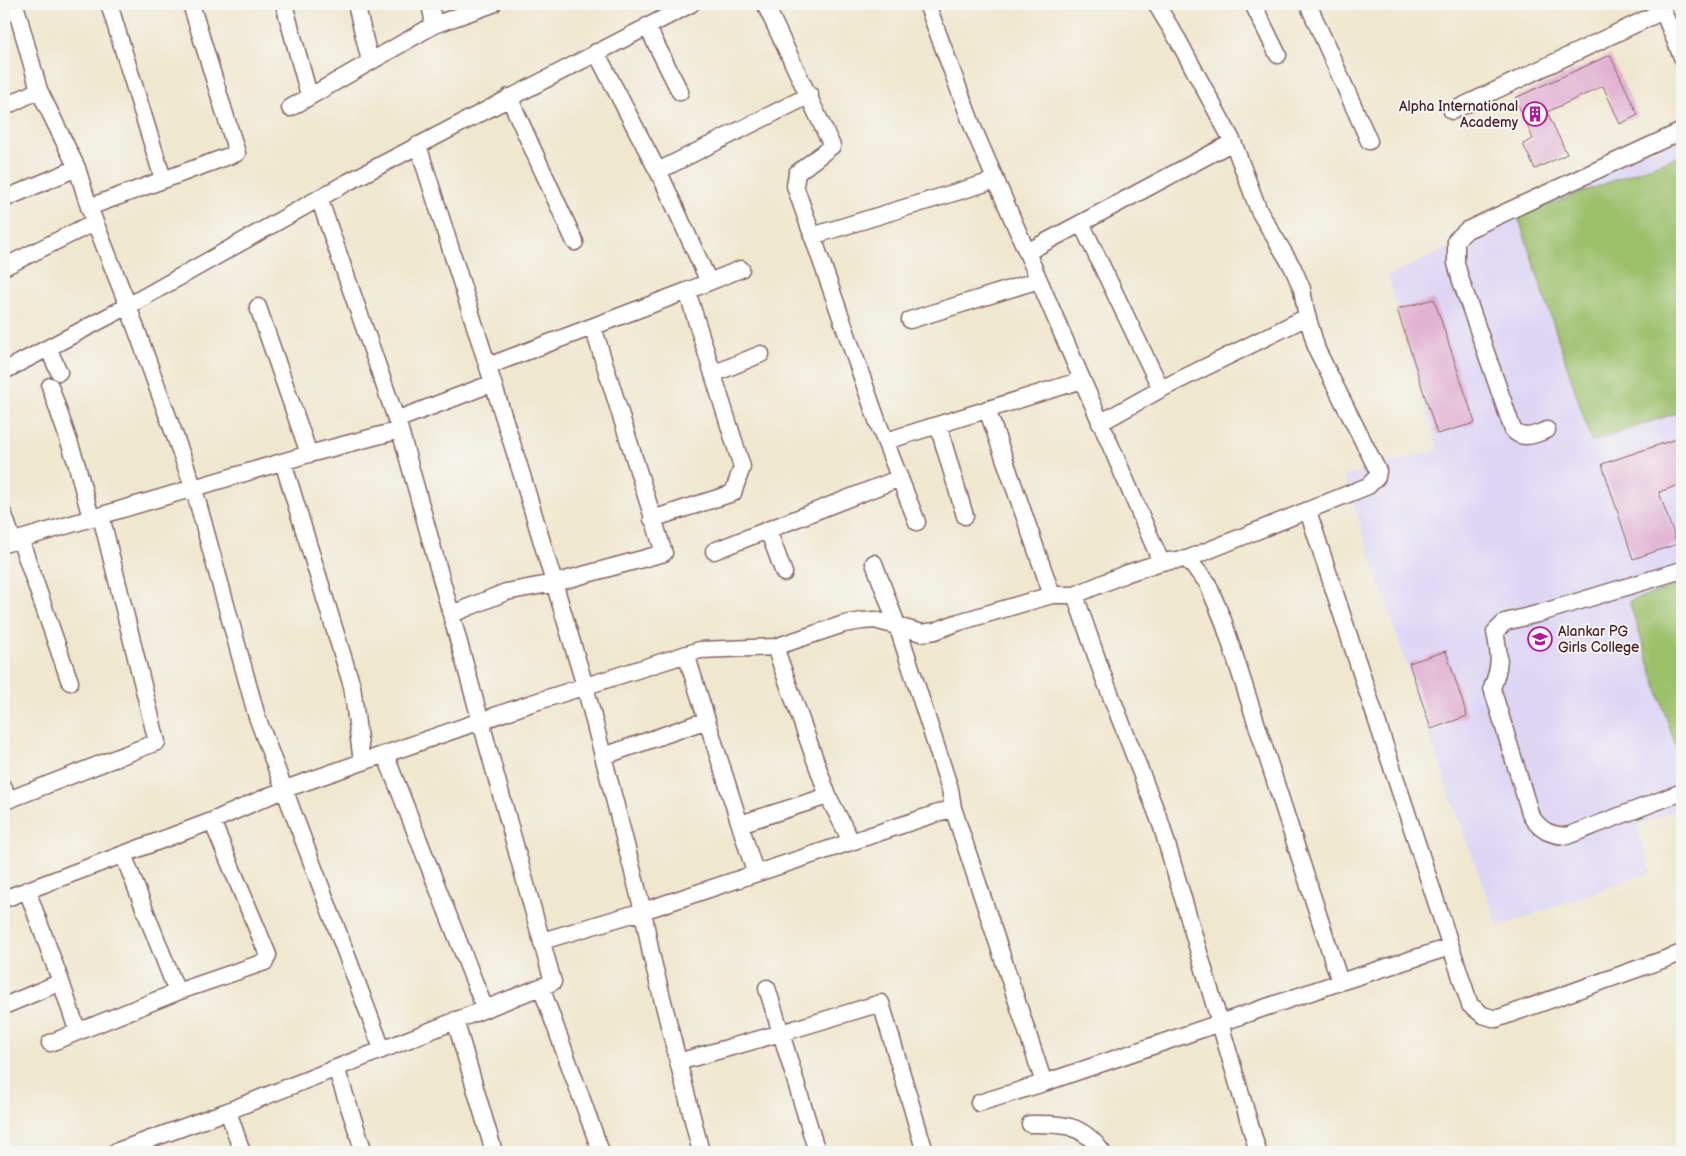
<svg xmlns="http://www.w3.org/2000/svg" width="1686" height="1156" font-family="'Balsamiq Sans',sans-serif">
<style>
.built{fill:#ded5f5}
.green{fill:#9bc06b;stroke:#72704b}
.building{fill:#e0aed0}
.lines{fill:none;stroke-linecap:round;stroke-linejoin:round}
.minor-casing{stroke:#846564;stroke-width:19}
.minor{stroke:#fff;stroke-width:16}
.labels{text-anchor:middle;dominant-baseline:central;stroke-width:4;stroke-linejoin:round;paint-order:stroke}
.poi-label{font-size:14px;fill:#4a1f2b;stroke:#f6f6f2;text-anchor:end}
</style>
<rect width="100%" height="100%" fill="#f6f6f2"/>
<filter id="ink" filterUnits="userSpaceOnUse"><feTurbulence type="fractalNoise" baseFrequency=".02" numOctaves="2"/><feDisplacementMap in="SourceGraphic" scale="10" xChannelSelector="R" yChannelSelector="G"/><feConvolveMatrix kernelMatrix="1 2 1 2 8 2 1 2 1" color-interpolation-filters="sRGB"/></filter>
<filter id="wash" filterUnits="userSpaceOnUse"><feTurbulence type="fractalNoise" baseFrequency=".0096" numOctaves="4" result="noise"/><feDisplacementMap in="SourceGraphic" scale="20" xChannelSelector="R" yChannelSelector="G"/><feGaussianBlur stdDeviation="1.12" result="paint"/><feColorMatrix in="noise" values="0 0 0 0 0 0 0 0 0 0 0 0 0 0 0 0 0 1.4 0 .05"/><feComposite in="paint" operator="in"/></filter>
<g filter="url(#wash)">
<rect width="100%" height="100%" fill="#efe7ce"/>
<path class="built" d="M1682 142V807L1637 827 1651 872 1499 927 1452 802 1344 476 1438 450 1388 276 1530 210 1642 152Z"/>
<path class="green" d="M1682 155V411L1592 442 1518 216Z
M1682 584V766L1629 601Z"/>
<g id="blocks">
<path class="building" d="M1610 55 1638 115 1620 124 1603 86 1547 112 1567 154 1535 169 1523 144 1533 139 1515 98Z
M1434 299 1475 423 1437 434 1397 309Z
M1682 437V484L1659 492 1677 544 1633 559 1602 464Z
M1446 651 1467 716 1431 729 1409 663Z"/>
</g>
</g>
<g filter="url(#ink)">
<use href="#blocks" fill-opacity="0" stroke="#846564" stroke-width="1"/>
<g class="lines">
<g class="minor-casing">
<path id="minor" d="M15 4 39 90 77 168 89 207 128 306 194 489 257 717 382 1049
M109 4 163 179
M284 4 309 95
M356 4 370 61
M430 4 434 25
M765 4 832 146 797 173 795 186 878 423 917 522
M1156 4 1178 40 1233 142 1259 211 1293 268 1302 289 1306 312 1317 350 1378 471 1377 477 1368 486 1358 490 1187 559
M1253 4 1278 55
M1308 4 1369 141
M1660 4 1682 57
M647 26 680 92
M596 52 663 181 709 282 687 291
M509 97 575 242
M4 107 39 90
M290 108 434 25 493 4
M1452 111 1663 11
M418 145 521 472 585 686 643 911 651 954 701 1152
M658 171 810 95
M4 199 77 168
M89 207 237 153 191 4
M1081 223 1161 389
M812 236 996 180
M1027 252 1233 142
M4 267 95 222
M709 282 741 269
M258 307 309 454
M910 320 1039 280
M48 348 59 372
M488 366 687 291 742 467 733 493 652 519
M4 371 128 306 348 182 691 4
M713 374 761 354
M50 386 76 462 91 518
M987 409 1052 595
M396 420 493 383
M1100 423 1161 389 1307 317
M938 425 965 516
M1547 430C1536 434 1523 441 1513 430L1460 278 1456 263V240L1467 230 1682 131
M886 441 1082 380
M283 462 352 686 362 762
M1308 511 1470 1005 1483 1015 1496 1019 1682 953
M4 515 13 541
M768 530 784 573
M20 539 70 682
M4 544 309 454 400 430
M714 551 900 478
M1161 562 1187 559 1207 582 1223 620 1340 982
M1682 570 1537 614 1505 622 1495 632C1500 656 1501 665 1492 688L1531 816C1541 831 1550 835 1567 836L1682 792
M1075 595 1102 673 1161 824 1258 1152
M452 614 506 592 554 583 664 553 593 327
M775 647 828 796 851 841
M686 654 755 872
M385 754 485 1009
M604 756 707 720
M4 788 8 800 157 742 101 516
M953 808 1044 1083 1340 982 1450 947
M740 824 828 796
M123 854 177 992
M27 890 61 982 75 1024 82 1030
M4 899 212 821 285 789 532 703 700 650 775 647 844 624 862 621 875 620 922 633 935 631 959 622 1052 595H1075L1125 574 1161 562 974 130 927 4
M542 941 643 911 953 808 950 789 897 625 874 563
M541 987 601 1152
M767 988 781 1033 881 1003 925 1152
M4 1006 61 982
M455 1020 494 1152
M50 1043 177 992 265 962 268 955 212 821
M678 1062 781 1033 817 1152
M336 1068 364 1152
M979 1103 1044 1083
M228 1111 242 1152
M1030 1124C1062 1124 1082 1123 1102 1152
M115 1152 228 1111 553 982 400 430 319 198"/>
</g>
<use href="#minor" class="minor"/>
</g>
</g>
<defs>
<g id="building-ring" transform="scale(1.25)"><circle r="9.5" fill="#f6f6f2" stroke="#b5179e" stroke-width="1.5"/><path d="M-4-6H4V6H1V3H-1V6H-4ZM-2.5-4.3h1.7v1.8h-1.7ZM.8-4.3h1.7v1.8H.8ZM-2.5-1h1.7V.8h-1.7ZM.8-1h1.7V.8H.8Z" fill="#b5179e"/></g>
<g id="university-ring" transform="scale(1.25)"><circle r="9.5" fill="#f6f6f2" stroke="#b5179e" stroke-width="1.5"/><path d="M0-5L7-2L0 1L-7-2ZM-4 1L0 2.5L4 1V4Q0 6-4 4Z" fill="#b5179e"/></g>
</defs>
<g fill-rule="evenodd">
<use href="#building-ring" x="1535" y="114"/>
<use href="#university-ring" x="1540" y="639"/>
</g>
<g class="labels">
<g class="poi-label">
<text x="1518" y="106">Alpha International<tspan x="1518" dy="16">Academy</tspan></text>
<text x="1558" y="631" text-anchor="start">Alankar PG<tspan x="1558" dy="16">Girls College</tspan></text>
</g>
</g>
<rect width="1686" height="1156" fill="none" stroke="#f6f6f2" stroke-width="20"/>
</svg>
